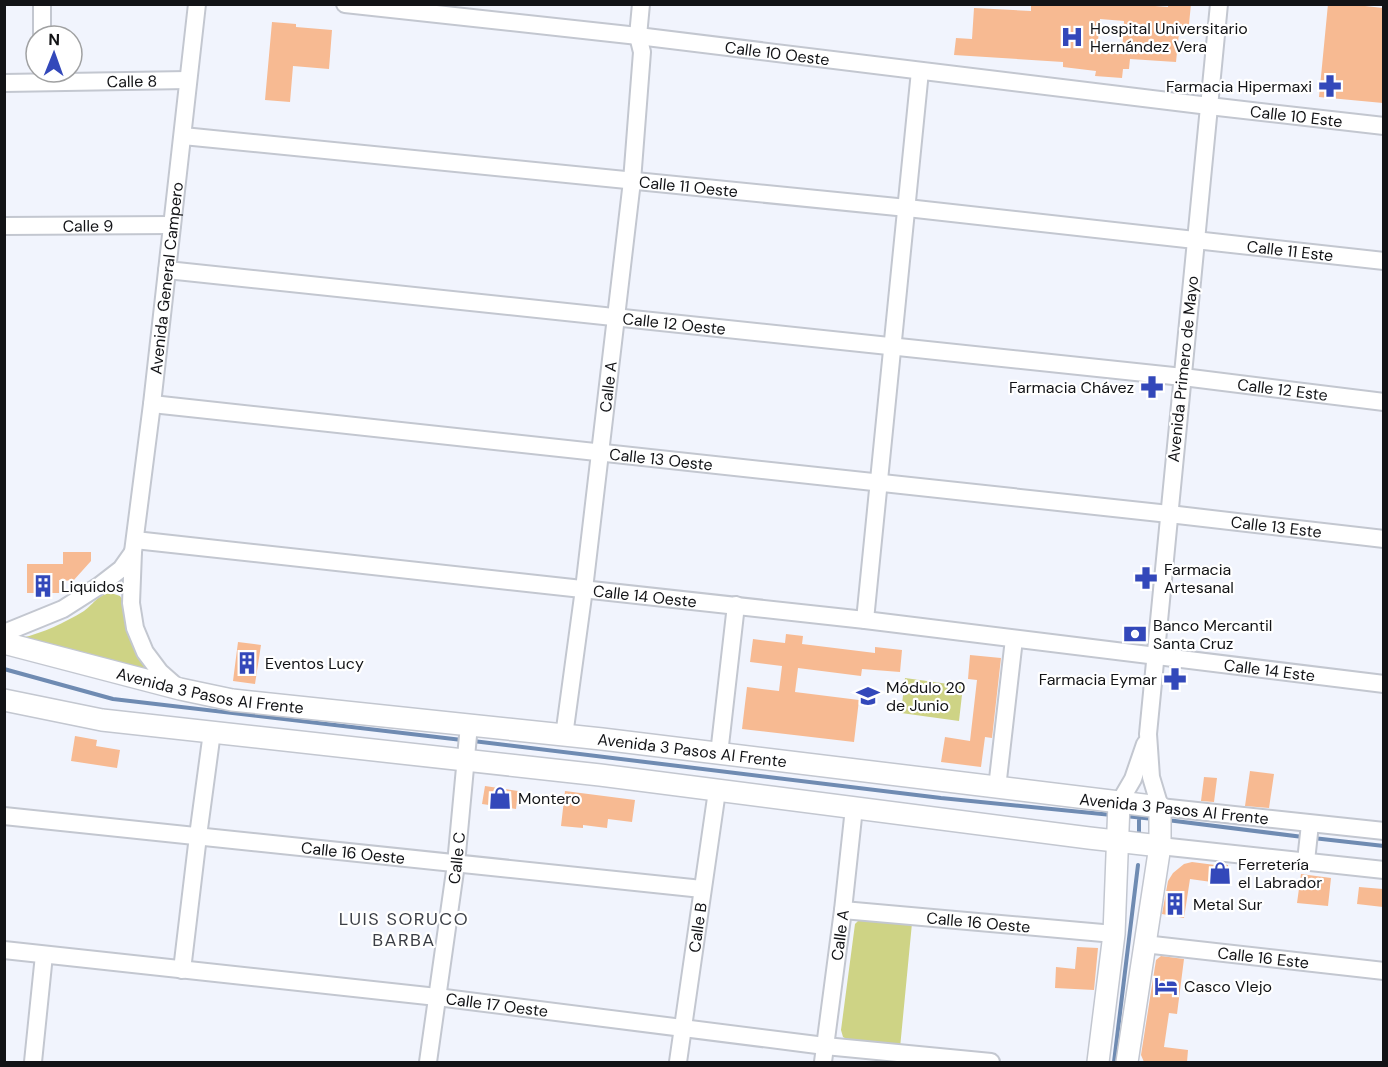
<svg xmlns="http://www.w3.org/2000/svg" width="1388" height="1067" font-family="'DM Sans',sans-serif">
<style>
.green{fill:#ced385}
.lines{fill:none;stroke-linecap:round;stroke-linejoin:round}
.stream{stroke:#6f8bb2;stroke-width:4}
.building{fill:#f7ba92;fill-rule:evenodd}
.minor-casing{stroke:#c3c7d0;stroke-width:20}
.major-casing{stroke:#c3c7d0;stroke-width:24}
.minor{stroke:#fff;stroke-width:16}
.major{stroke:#fff;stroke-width:21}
.labels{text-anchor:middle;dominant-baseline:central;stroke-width:4.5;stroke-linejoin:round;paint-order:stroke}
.poi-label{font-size:16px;fill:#121316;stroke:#fff;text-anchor:start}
.street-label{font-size:16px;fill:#121316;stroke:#fff}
.neighbourhood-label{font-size:18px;letter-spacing:1.5px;fill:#3c3f46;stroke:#fff}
</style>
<rect width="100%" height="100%" fill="#f1f4fd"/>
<path class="green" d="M111 593 120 596 124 602 156 675 21 638C43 633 64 623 84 611 95 603 97 595 111 593Z
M905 678 963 686 959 721 901 713Z
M864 917 912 923 900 1048 850 1041 843 1037 841 1030 855 924 859 920Z"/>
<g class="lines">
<path class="stream" d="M4 669 113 699 462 740
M473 741 941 798 1112 815
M1125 816 1154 819
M1139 818V836
M1167 820 1303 837
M1313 838 1384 846
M1114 1062 1138 865"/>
</g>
<path class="building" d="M1031 4H1129L1168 7V4H1191L1188 34 1179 33 1176 62 1130 59 1129 69H1123L1122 78 1095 76 1096 71 1063 67V62L954 55 956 38 972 39 974 8 1031 11ZM1100 19 1124 21 1122 54 1097 52Z
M1328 4H1347L1383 8V103L1319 97Z
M272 22 296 24V27L332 30 329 69 293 66 290 102 265 100Z
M63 552H91V561L73 581 59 580V593H27V564H63Z
M786 634 803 636 802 644 875 653V647L902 650 900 672 862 669 861 676 798 668 795 692 859 700 854 742 742 729 747 687 779 691 782 666 750 662 753 639 785 643Z
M238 642 261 645 255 684 233 681Z
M970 655 1001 658 992 738 985 737 981 767 941 762 945 737 970 741 977 680 968 679Z
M75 736 97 740 96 746 120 750 117 768 71 761Z
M1250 771 1274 774 1269 808 1245 806Z
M1204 777 1217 778 1214 802 1201 801Z
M485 786 518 791 516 809 482 804Z
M565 791 635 800 632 822 608 819 607 828 583 825V828L561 826Z
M1192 862 1215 865V863L1228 865 1226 884 1190 879 1184 918 1162 914 1168 881 1173 873 1184 864Z
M1301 874 1331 878 1328 906 1297 903Z
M1359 887 1383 889V907L1357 904Z
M1077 947 1098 948 1094 990 1055 988 1056 967 1075 969Z
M1161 956 1184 959 1177 1014 1169 1013 1164 1047 1188 1050 1187 1062H1144L1141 1055 1156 960Z"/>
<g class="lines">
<g class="minor-casing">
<g id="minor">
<path d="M42 4V36"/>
<path id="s1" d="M345 4 638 36 1209 106 1384 126"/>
<path d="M1219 4 1148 734 1151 777 1160 807 1384 831"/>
<path id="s2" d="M4 83 188 80"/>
<path id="s3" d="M183 136 907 208 1384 261"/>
<path id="s4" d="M4 226 172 225"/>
<path id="s5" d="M167 270 1183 377 1384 402"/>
<path id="s6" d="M152 404 1169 514 1384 539"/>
<path id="s7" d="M135 540 865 620 1384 684"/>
<path d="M865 620 920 71"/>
<path d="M4 633 63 609 99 586 121 569 133 552"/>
<path id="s8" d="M177 687 160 672 145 652 135 628 131 603 133 552 152 404 197 4"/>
<path id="s9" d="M564 736 584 589 632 181 642 52 638 36 641 4"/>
<path d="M719 754 736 605"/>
<path d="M997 788 1014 639"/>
<path d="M1119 803 1133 779 1145 744"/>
<path id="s10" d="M4 816 702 889"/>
<path d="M1160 846 1384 870"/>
<path d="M1306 861 1310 824"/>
<path id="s11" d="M843 910 1114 934"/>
<path id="s12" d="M1144 944 1384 971"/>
<path id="s13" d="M4 950 437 997 825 1046 991 1062"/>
<path d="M182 970 198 836 212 732"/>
<path d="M33 1062 44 955"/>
<path id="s14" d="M428 1062 456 864 469 725"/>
<path id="s15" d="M678 1062 717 791"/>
<path id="s16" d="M823 1062 843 910 854 808"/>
</g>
</g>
<g class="major-casing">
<g id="major">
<path id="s17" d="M4 643 180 689 232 700 602 739 1160 807V846L1127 1062"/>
<path d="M4 700 102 720 600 775 1089 838 1160 846"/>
<path d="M1098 1062 1114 934 1119 803"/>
</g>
</g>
<use href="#minor" class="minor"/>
<use href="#major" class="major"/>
</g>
<defs>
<g id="hospital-bare" transform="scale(1.8)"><path d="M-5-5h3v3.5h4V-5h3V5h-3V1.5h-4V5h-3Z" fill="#3348ba" stroke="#fff" stroke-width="2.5" paint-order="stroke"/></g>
<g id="pharmacy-bare" transform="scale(1.8)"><path d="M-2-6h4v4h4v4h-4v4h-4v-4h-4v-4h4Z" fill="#3348ba" stroke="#fff" stroke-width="2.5" paint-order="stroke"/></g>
<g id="building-bare" transform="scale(1.8)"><path d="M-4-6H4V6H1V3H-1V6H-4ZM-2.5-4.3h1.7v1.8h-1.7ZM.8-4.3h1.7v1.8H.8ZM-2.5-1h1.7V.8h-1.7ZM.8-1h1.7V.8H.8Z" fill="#3348ba" stroke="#fff" stroke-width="2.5" paint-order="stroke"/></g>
<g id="bank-bare" transform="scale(1.8)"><path d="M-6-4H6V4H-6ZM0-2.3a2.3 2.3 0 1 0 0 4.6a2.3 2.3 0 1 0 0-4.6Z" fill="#3348ba" stroke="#fff" stroke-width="2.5" paint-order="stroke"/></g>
<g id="school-bare" transform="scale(1.8)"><path d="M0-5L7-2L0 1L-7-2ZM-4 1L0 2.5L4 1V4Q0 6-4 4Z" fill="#3348ba" stroke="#fff" stroke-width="2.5" paint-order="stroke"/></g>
<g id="shop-bare" transform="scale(1.8)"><path d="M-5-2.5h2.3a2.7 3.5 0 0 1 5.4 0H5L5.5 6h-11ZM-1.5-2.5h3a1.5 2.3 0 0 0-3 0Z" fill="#3348ba" stroke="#fff" stroke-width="2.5" paint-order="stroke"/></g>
<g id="hotel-bare" transform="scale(1.8)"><path d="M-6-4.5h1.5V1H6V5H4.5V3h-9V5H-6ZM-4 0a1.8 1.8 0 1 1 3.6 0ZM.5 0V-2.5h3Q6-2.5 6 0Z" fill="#3348ba" stroke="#fff" stroke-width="2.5" paint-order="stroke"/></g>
</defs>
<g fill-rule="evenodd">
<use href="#hospital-bare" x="1072" y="37"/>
<use href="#pharmacy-bare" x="1330" y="86"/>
<use href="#pharmacy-bare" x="1152" y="387"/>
<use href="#pharmacy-bare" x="1146" y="578"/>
<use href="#building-bare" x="43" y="586"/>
<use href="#bank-bare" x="1135" y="634"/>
<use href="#building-bare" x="247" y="663"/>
<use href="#pharmacy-bare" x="1175" y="679"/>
<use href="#school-bare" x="868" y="696"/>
<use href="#shop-bare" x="500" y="798"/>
<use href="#shop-bare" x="1220" y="873"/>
<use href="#building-bare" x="1175" y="904"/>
<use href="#hotel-bare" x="1166" y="986"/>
</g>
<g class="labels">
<g class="poi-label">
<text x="1090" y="28">Hospital Universitario<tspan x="1090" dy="18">Hernández Vera</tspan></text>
<text x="1312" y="86" text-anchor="end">Farmacia Hipermaxi</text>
<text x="1134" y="387" text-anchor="end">Farmacia Chávez</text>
<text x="1164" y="569">Farmacia<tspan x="1164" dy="18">Artesanal</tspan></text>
<text x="61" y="586">Liquidos</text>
<text x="1153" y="625">Banco Mercantil<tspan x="1153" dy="18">Santa Cruz</tspan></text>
<text x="265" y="663">Eventos Lucy</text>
<text x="1157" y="679" text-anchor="end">Farmacia Eymar</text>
<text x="886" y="687">Módulo 20<tspan x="886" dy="18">de Junio</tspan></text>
<text x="518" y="798">Montero</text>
<text x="1238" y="864">Ferretería<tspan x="1238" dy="18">el Labrador</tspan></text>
<text x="1193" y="904">Metal Sur</text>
<text x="1184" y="986">Casco VIejo</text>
</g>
<g class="street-label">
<text stroke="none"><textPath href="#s1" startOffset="435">Calle 10 Oeste</textPath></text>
<text stroke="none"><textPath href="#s2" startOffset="128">Calle 8</textPath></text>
<text stroke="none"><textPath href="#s1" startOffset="958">Calle 10 Este</textPath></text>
<text stroke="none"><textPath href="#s3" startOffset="508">Calle 11 Oeste</textPath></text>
<text stroke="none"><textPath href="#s4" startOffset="84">Calle 9</textPath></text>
<text stroke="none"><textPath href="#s3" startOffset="1113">Calle 11 Este</textPath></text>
<text stroke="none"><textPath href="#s8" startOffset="426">Avenida General Campero</textPath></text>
<text stroke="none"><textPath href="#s5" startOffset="510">Calle 12 Oeste</textPath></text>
<text transform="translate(1183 369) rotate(-84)">Avenida Primero de Mayo</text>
<text stroke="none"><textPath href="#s9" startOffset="352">Calle A</textPath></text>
<text stroke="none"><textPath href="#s5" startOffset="1122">Calle 12 Este</textPath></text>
<text stroke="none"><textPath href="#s6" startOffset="512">Calle 13 Oeste</textPath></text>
<text stroke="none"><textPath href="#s6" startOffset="1131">Calle 13 Este</textPath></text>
<text stroke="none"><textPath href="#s7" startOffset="513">Calle 14 Oeste</textPath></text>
<text stroke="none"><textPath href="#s7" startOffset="1142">Calle 14 Este</textPath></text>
<text stroke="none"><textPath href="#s17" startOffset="212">Avenida 3 Pasos Al Frente</textPath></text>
<text stroke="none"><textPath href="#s17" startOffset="698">Avenida 3 Pasos Al Frente</textPath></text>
<text transform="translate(1174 809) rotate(6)">Avenida 3 Pasos Al Frente</text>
<text stroke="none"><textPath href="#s10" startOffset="351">Calle 16 Oeste</textPath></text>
<text stroke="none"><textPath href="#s14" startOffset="206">Calle C</textPath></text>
<text stroke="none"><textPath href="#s11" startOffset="136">Calle 16 Oeste</textPath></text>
<text stroke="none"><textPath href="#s15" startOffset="136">Calle B</textPath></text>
<text stroke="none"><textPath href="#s16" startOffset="128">Calle A</textPath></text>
<text stroke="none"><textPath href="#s12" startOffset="120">Calle 16 Este</textPath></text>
<text stroke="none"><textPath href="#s13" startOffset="496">Calle 17 Oeste</textPath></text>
</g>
<g class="neighbourhood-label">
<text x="404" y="919">LUIS SORUCO<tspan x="404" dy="21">BARBA</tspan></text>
</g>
</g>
<rect width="1388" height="1067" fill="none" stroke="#121316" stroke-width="12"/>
<g transform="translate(54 54) rotate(1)"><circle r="28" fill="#ffffff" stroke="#a0a1a2" stroke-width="1.5"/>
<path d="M0-4.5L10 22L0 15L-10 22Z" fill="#3348ba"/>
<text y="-9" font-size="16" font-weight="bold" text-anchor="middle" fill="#121316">N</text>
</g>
</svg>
